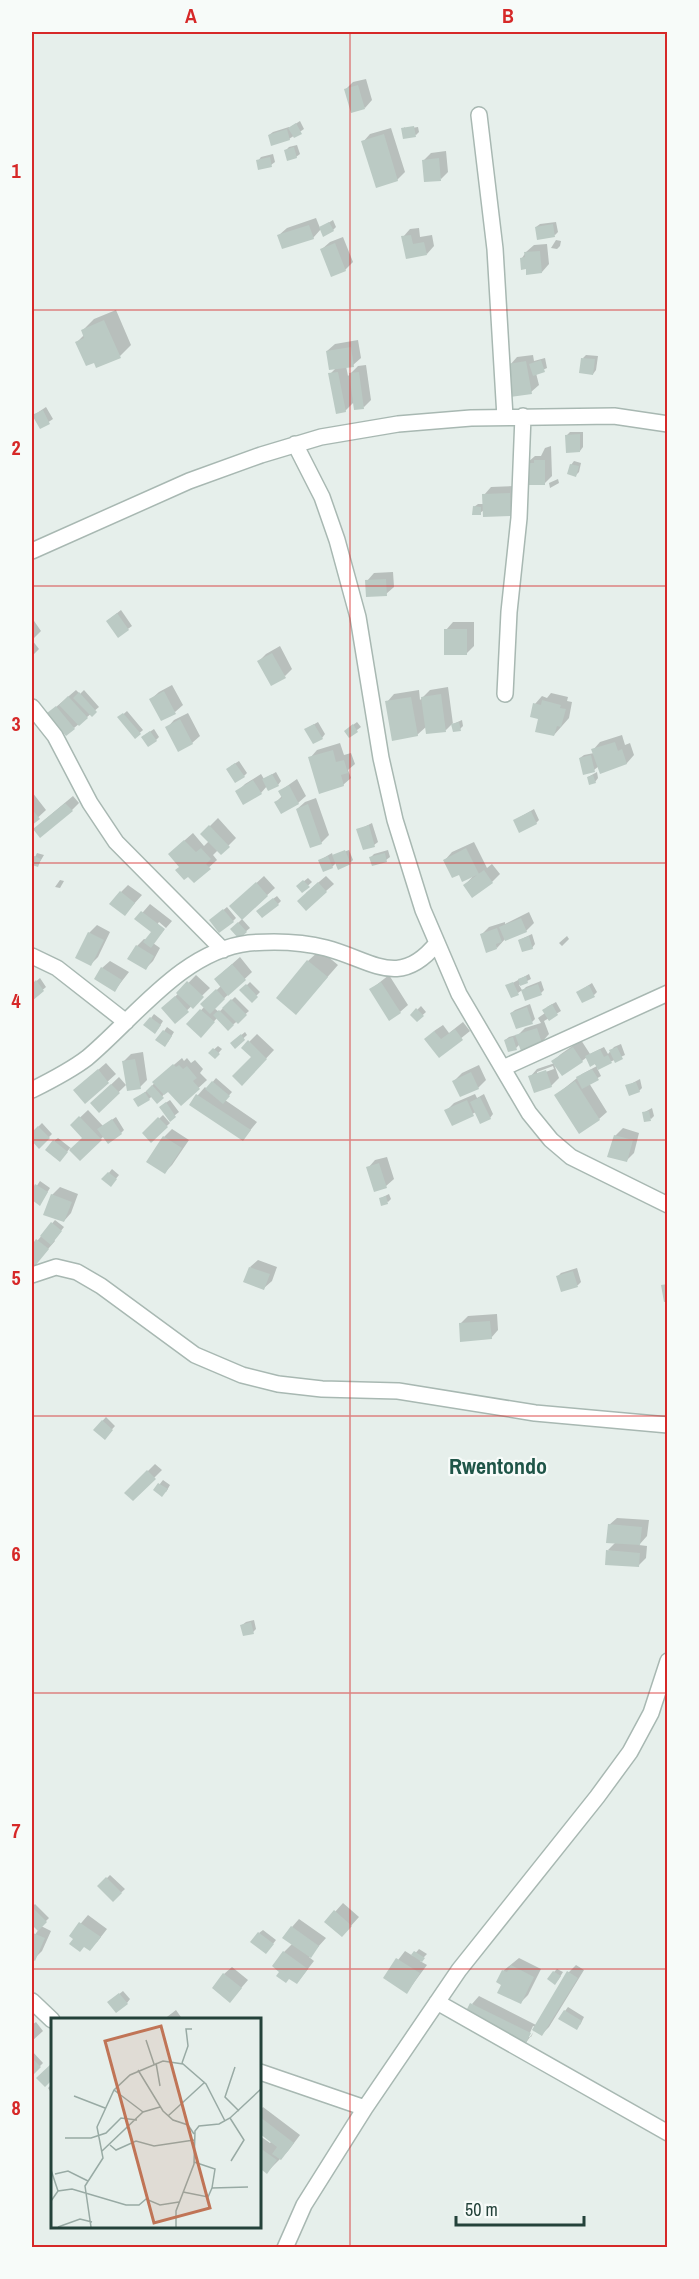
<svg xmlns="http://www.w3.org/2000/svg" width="699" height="2279" font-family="'Archivo Narrow',sans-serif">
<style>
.shadow{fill:#0003;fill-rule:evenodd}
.building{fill:#bbcac4}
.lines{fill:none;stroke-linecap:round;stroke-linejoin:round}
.street-casing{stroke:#a8b8b2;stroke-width:18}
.street{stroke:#fff;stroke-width:15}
.grid{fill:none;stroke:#d62828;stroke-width:1.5;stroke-opacity:0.55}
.labels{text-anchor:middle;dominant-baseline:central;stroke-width:4.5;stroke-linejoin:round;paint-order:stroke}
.quarter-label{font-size:22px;font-weight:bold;fill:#1f5548;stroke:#f7fbf9}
.inset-road{fill:none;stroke:#98aaa4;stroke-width:1.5}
.view{fill:#c07456;fill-opacity:0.15;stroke:#c07456;stroke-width:3}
.inset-edge{fill:none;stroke:#24423a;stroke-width:3}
.neatline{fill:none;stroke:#d62828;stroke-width:2}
.grid-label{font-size:20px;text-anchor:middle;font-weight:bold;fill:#d62828}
</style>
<rect width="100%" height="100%" fill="#e6efeb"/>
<path class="shadow" d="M366 79 372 100 365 108 345 90 353 82Z
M300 121 304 129 289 139 269 135 273 132 289 127V128Z
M405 127V129L418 127 419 132 416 135 403 129Z
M391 128 405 172 397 180 363 142 370 134Z
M297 145 300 154 296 157 286 150 289 147Z
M446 151 448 172 441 179 424 160 431 153Z
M273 154 275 162 271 165 258 161 261 157Z
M316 218 320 228 333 220 336 227 333 230 321 229 313 238 279 235 287 228Z
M556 222 558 232 555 235 536 227 540 224Z
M419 228 420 237 432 235 434 246 427 254 403 237 410 229Z
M343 237 353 262 345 270 322 249 330 242Z
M556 240 561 241 560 246 557 249 551 248Z
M547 244 549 264 542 272 527 267 522 258 526 252 534 245Z
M116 310 131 345 120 356 77 342 84 335 82 331 94 319Z
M358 340 361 358 353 365 346 366 348 376 358 366 366 365 371 400 364 407 354 402 345 411 330 374 336 368 327 351 335 344Z
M533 355 534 361 545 358 547 368 536 373 539 385 531 392 509 385 513 382 510 365 517 357Z
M586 355 598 356 596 370 593 374 583 358Z
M46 407 53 419 41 427 34 415Z
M570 432H583V447L580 451 567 435Z
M551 446 552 476 544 484 527 463 535 456H541L545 448Z
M574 461 581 463 579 472 576 475 571 465Z
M558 479 559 483 550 488 549 483Z
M517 486 518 507 510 514 484 510 480 513 474 507 478 504H484V495L491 487Z
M393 572 394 587 386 594 367 581 374 573Z
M121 610 132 626 118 636 107 621Z
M32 618 41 631 32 640Z
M453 622H474V646L466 654 446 630Z
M32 640 39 649 32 656Z
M280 646 292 669 285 676 259 661 266 654Z
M172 685 183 705 175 712 151 699 159 692Z
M448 687 453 724 462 720 463 726 460 729 454 730 453 723 446 730 427 726 417 735 387 702 394 694 419 690 420 700 430 690Z
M76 690 80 694 84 690 99 707 74 728 49 713Z
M551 693 568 697 567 701 572 702 569 718 554 735 540 718 535 704 542 696 547 698Z
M127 711 143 730 135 737 119 718Z
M188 713 200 736 192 743 167 728 174 720Z
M318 722 325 734 322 738 306 729Z
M357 722 361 727 349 736V728Z
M154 729 159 737 156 740 142 737Z
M622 735 625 745 630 743 634 755 627 763 601 772 599 766 594 770 580 758 584 755 594 753 593 750 600 742Z
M340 743 344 755 351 753 355 764 348 770 351 778 343 785 310 758 317 750Z
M239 761 247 773 244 776 231 766Z
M276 772 281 781 278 785 267 786 261 793 237 792 245 784 261 774 264 779Z
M597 772 598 778 595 782 588 777Z
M297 779 306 796 298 803 276 802 282 796 280 791Z
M32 792 46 810 32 823Z
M73 796 79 803 72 810 42 822Z
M316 798 329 835 321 843 297 809 305 802Z
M534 809 539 820 536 823 515 820Z
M218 818 236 838 221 853 218 850 213 855 217 860 194 881 181 867 177 847 193 833 204 846 209 841 202 834Z
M372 823 378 842 374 845 358 830Z
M474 842 487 868 492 864 500 874 492 882 465 885 475 874 459 873 445 860 452 852Z
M349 850 353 860 350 863H336L332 867 320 860 332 853 333 856Z
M388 850 390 857 386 860 371 857 374 854Z
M37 853 44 855 38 865 32 863Z
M264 876 275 888 242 918 239 899Z
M326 876 334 884 326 891 306 893Z
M308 878 312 882 302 891 298 886Z
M60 880 64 881 60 888 55 887Z
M128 885 142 895 125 914 121 892Z
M277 896 281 901 278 904 261 908Z
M150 904 172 921 166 928 159 922 157 925 164 930 153 943 160 948 153 961 146 968 137 946 144 939 147 940 153 932 137 919Z
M227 907 236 918 233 921 215 917Z
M529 912 534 923 526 931 506 938 497 948 482 934 489 927 505 922V924Z
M242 919 250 928 239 937 232 929Z
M97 925 110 932 98 957 91 964 89 933Z
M532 934 535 944 532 948 519 940Z
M567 936 569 939 562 946 559 943Z
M320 950 338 965 296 1013 308 961Z
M240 957 252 972 214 1008 219 1012 235 997 249 1011 228 1029 217 1018 201 1036 188 1024 205 1006 202 1004 221 986 223 972Z
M110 961 129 972 115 990 102 968Z
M529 974 531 979 519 985 522 990 518 993 507 986Z
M196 975 210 988 175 1022 171 1001Z
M389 975 408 1005 400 1012 370 990Z
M40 978 46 987 32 999V985Z
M541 981 544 990 541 993 523 990 526 987Z
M250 982 260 992 252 1000 242 990Z
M592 983 597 992 594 995 578 992Z
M556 1002 561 1011 544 1021 549 1034 542 1042 520 1044 516 1048 505 1040 509 1037 516 1035 517 1036 525 1028 541 1023 538 1018 545 1013 547 1007Z
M530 1004 535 1019 532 1022 511 1013 515 1010Z
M421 1006 426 1012 417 1020 412 1015Z
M154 1014 163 1021 158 1029 151 1018Z
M463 1022 470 1031 439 1056 434 1031 443 1025 449 1033Z
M167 1027 174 1032 168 1042 158 1040Z
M245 1032 247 1035 235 1046 232 1043Z
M257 1034 274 1050 242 1084 253 1057 243 1048Z
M581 1040 590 1054 604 1047 608 1054 614 1047 621 1044 625 1055 597 1068 601 1076 589 1083 607 1112 599 1119 556 1095 582 1074 597 1066 587 1057 582 1061 554 1064 559 1078 551 1086 530 1077 537 1069 555 1063 553 1061 561 1054ZM553 1066 554 1069 537 1075V1072Z
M218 1046 222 1049 215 1057 210 1053Z
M143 1052 147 1080 140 1087 123 1062 131 1054Z
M182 1058 184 1061 187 1058 191 1063 195 1060 203 1069 200 1073 207 1080 181 1104 168 1089 158 1102 152 1096 149 1099H135L148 1090 162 1075Z
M106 1063 116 1074 85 1102 83 1083Z
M479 1065 486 1080 478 1088 454 1081 462 1073Z
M119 1077 126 1085 99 1111V1096Z
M216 1078 232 1092 225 1100 257 1122 243 1139 191 1105 198 1095 205 1087 207 1089Z
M640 1079 642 1088 639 1091 627 1086Z
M475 1094 477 1098 484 1094 493 1114 490 1118 476 1112 452 1124 446 1111 454 1103Z
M170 1100 179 1112 170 1119 164 1104Z
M652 1108 654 1116 651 1119 643 1113Z
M88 1110 103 1126 116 1117 124 1130 121 1133 104 1136 80 1159 70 1148 63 1157 54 1141 58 1138 72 1149 84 1138 72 1125Z
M163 1115 170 1123 151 1141 144 1133Z
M42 1123 52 1134 39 1147 32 1139V1133Z
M623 1128 639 1133 634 1153 626 1161 615 1136Z
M172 1129 189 1140 172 1165 165 1172 164 1137Z
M387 1157 394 1179 386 1186 368 1168 375 1160Z
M112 1169 119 1175 114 1181 104 1179Z
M40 1181 50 1188 40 1204 32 1199V1193Z
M60 1187 78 1194 71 1213 64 1221 52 1195Z
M389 1194 391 1199 388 1202 381 1198Z
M55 1220 64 1227 54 1240 55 1241 35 1264 32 1261V1247Z
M258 1260 277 1267 272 1281 264 1288 250 1267Z
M577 1268 581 1282 578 1285 562 1290 558 1276 561 1273Z
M497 1314 498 1330 491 1338 460 1324 468 1316Z
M106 1417 115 1426 104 1438 95 1429Z
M155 1464 162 1470 133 1499 126 1493Z
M163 1480 170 1485 166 1492 155 1490Z
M617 1518 649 1520 647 1536 639 1545 647 1546 646 1558 638 1566 608 1550 616 1542 609 1525Z
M254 1620 256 1629 253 1632 242 1625 246 1622Z
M110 1875 125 1889 113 1900 99 1886Z
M343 1903 359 1917 349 1928 326 1922Z
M35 1904 49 1918 41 1926 51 1931 42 1951 34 1959 32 1958V1939L39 1929 32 1923V1907Z
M88 1915 107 1929 97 1942 85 1946 71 1935Z
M299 1919 326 1938 309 1957 314 1961 297 1983 281 1971 284 1952 293 1943 292 1927Z
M263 1930 276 1940 269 1949 259 1933Z
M419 1949 427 1954 420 1961 427 1965 407 1992 385 1977 405 1951 413 1956Z
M519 1958 541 1969 528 1995 521 2002 503 1984V1971Z
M576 1965 584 1970 549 2027 542 2034 535 2030 525 2044 472 2004 479 1996 536 2025 569 1972ZM533 2026 536 2027 531 2037H528Z
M232 1967 248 1980 230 2001 224 1974Z
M557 1969 563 1972 558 1980 554 1972Z
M123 1991 130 1999 127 2003 113 1999Z
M568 2007 584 2017 580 2025 565 2011Z
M176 2010 183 2020H163Z
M36 2022 43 2031 32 2041V2025Z
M32 2051 43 2063 32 2074Z
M52 2084V2094L48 2088Z
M263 2107 300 2135 288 2151 267 2172 263 2169 260 2173V2136L270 2143 272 2141 260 2132V2111Z"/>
<path class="building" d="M358 85 365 109 351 113 344 89Z
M296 123 302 134 294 138 288 128Z
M414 126 416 137 403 139 401 128Z
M287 129 290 140 271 146 268 135Z
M384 134 398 181 376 188 361 141Z
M294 147 297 158 287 161 284 150Z
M270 157 272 167 258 170 256 160Z
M439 158 441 181 424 182 422 160Z
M329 222 334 231 323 237 319 227Z
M553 224 555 237 537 240 535 227Z
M309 225 314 239 282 249 277 235Z
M411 235 413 244 424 242 427 255 406 259 401 236Z
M335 243 346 271 331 277 320 249Z
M540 251 542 273 526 275V269L521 270 520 258 525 257 524 252Z
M104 320 121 358 96 368 94 363 86 366 75 342 84 338 81 330Z
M351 347 354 367 329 370 326 351Z
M581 358 595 359 593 375 579 373Z
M541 360 545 372 533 376 529 364Z
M526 361 532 394 510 397 508 384H511L508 364Z
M338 372 346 412 336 414 328 373Z
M359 372 364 409 354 410 349 373Z
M43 410 50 424 40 429 32 415Z
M580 434V452L566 453 565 435Z
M534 460H545V485H525V463H534Z
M570 464 579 466 576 477 567 474Z
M510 493 511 516 483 517 482 494Z
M473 506 481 507V515H472Z
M386 579 387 596 366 597 365 580Z
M117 613 129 630 118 638 106 621Z
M444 629H467V655H444Z
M272 653 286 678 271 686 257 661Z
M164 691 176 714 161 721 149 699Z
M79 692 97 712 92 717 73 698Z
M441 694 446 732 426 734 421 697Z
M68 696 88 718 79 726 59 705Z
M411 697 418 736 392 741 385 701Z
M542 700 561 705 560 708 566 709 561 727 557 726 554 736 535 732 538 719 530 717 533 703 541 705Z
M56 706 75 729 66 736 47 713Z
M123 713 141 734 135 739 117 717Z
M180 719 193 744 178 752 165 727Z
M459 722 461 731 453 732 451 724Z
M314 724 323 739 313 744 304 729Z
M353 724 358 732 349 738 344 731Z
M150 731 157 741 148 747 141 737Z
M615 742 618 751 622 749 627 764 600 774 591 749Z
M333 750 336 762 344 760 348 773 341 775 344 786 319 794 308 757Z
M591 755 595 772 583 775 579 758Z
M235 763 245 777 235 783 226 769Z
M272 774 279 786 268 791 262 779Z
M593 775 596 783 589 785 587 777Z
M253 780 262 794 243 805 235 791Z
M289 785 299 804 281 814 274 802 282 798 278 791Z
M65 803 73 811 40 838 33 829Z
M308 804 322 844 310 848 296 809Z
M32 809 40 819 32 825Z
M531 811 537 824 519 833 513 820Z
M209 825 230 847 221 855 200 834Z
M369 825 375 847 363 850 356 829Z
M184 840 196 852 201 848 211 859 206 864 211 869 194 883 188 877 184 880 175 870 179 867 168 854Z
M466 848 479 874 462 882 459 875 452 878 443 860Z
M345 850 351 864 338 870 332 855Z
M385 853 387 862 372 866 369 857Z
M32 855 41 859 38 867 32 865Z
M328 856 333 868 323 872 318 860Z
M484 870 493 883 472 898 463 885Z
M303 880 310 887 302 893 296 886Z
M256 882 268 896 242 920 229 906Z
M318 882 327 892 306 911 297 901Z
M120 891 135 903 125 916 109 904Z
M273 898 279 905 262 918 256 911Z
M223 909 234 922 219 933 209 920Z
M141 911 165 929 151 948 143 942 151 932 134 919Z
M521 918 527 932 505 941 499 927Z
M238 922 247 932 239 939 230 929Z
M497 928 502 942 496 944 497 949 486 953 480 934Z
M88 932 104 940 91 966 75 958Z
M529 936 533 949 522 952 518 940Z
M136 945 154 956 146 970 127 959Z
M307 960 328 977 296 1015 276 998Z
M232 964 246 980 228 996 214 979Z
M101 967 122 980 115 992 94 979Z
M526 976 528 983 520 986 518 979Z
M36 980 44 991 32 1001V984Z
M187 981 204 997 193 1009 176 993Z
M381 982 401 1013 389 1021 369 989Z
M513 982 519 995 511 998 505 985Z
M246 984 258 997 252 1003 239 990Z
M538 984 542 995 525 1001 521 990Z
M589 985 595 997 582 1003 576 992Z
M216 989 225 999 210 1014 200 1004Z
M175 996 189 1012 175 1024 161 1008Z
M231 999 247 1015 238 1024 222 1008Z
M552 1004 558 1015 549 1021 542 1010Z
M527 1007 533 1024 516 1029 510 1013Z
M416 1008 424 1016 417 1022 410 1015Z
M200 1009 215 1022 201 1038 186 1024Z
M219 1010 234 1025 228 1031 213 1015Z
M150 1017 161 1025 155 1034 143 1025Z
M537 1028 542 1043 521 1051 515 1035Z
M455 1029 463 1040 439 1058 424 1039 434 1031 441 1039Z
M163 1030 172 1036 165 1047 155 1040Z
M241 1034 245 1040 235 1049 230 1043Z
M513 1037 517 1050 508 1052 504 1040Z
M248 1040 267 1059 242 1086 232 1076 251 1057 241 1048Z
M573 1047 583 1062 562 1076 551 1061Z
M617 1047 623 1059 615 1063 609 1050Z
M213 1048 220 1054 215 1059 208 1053Z
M600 1049 604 1057 608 1055 612 1063 598 1070 595 1064 590 1067 585 1056Z
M135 1059 141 1089 127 1091 122 1061Z
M173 1064 176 1067 179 1065 183 1069 187 1066 197 1078 193 1081 200 1089 181 1106 168 1092 164 1095 152 1082Z
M98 1069 109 1083 85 1104 73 1090Z
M592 1069 599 1080 582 1089 576 1077Z
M546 1070 552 1087 534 1093 528 1076Z
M471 1072 479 1089 460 1097 452 1081Z
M212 1081 230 1096 223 1104 205 1089Z
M575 1081 600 1120 579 1134 554 1095Z
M636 1082 640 1092 629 1096 625 1085Z
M111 1084 120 1093 99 1113 90 1103Z
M152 1085 164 1098 157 1104 146 1091Z
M145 1092 150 1100 138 1107 133 1099Z
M196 1094 251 1130 243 1141 189 1105Z
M480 1097 491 1119 480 1124 470 1102Z
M467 1100 474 1116 452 1126 444 1110Z
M166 1102 176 1117 170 1122 159 1107Z
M649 1111 651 1121 644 1122 642 1112Z
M79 1116 102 1140 80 1161 69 1150 82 1138 70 1125Z
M158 1117 168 1127 151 1143 142 1133Z
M112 1119 122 1134 108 1144 97 1129Z
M38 1126 50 1138 39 1149 32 1141V1132Z
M614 1135 633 1140 627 1162 607 1157Z
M163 1136 182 1148 165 1174 146 1162Z
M53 1140 68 1152 60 1162 45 1150Z
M379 1163 387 1188 374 1192 366 1167Z
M108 1172 117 1179 111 1187 101 1179Z
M35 1184 48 1192 40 1206 32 1200V1190Z
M51 1194 72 1202 64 1222 43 1215Z
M386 1196 388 1204 381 1206 379 1198Z
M51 1222 62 1231 51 1245 40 1236Z
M36 1239 49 1249 35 1266 32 1263V1245Z
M249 1267 270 1274 264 1290 243 1282Z
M573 1271 578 1287 561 1292 556 1276Z
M668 1284V1301L664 1302 661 1285Z
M490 1321 492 1339 460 1342 459 1323Z
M102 1420 113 1430 105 1440 93 1430Z
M147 1470 156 1479 133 1501 124 1493Z
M158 1483 168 1489 162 1497 153 1490Z
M608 1524 642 1527 640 1545 606 1543Z
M606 1550 640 1553 639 1567 605 1565Z
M251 1622 254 1634 243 1636 240 1625Z
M106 1877 122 1893 113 1902 97 1886Z
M32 1907 47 1922 38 1931 32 1925Z
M334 1910 352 1926 342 1937 324 1922Z
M79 1922 101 1937 90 1951 84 1947 80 1952 69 1944 73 1939 69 1936Z
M291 1926 319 1946 311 1958 282 1938Z
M258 1932 274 1944 266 1954 250 1942Z
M33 1933 45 1938 35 1961 32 1959Z
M283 1951 308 1969 297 1984 289 1979 286 1983 276 1976 279 1972 272 1966Z
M414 1951 425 1958 422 1962 411 1955Z
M396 1958 420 1973 407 1994 383 1978Z
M511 1965 534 1977 521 2004 497 1993 501 1985 496 1982 502 1970 507 1972Z
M553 1971 561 1976 555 1985 547 1979Z
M567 1971 578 1978 542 2036 532 2030Z
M223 1973 242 1988 230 2003 212 1988Z
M119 1993 128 2004 116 2013 107 2002Z
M470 2003 531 2033 525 2045 464 2015Z
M564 2010 582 2021 577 2030 558 2019Z
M32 2058 41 2067 32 2076Z
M52 2063V2080L45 2087 36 2078Z
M260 2117 294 2143 281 2160 272 2154 277 2147 260 2134Z
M260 2148 277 2160 267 2174 262 2170 260 2173Z"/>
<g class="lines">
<g class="street-casing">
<path id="street" d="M479 115 495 249 505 417
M295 444 322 497 337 540 358 617 381 758 395 820 423 910 459 994 529 1113 551 1140 571 1157 668 1205
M32 551 189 481 261 455 321 437 398 424 471 418 614 416 668 424
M505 694 509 612 519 518 523 416
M32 707 55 736 90 803 116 842 223 950
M32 956 57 968 126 1022
M503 1068 668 993
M32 1090C50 1081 70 1071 87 1058 135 1018 182 951 249 943 273 941 303 942 326 948 372 960 399 990 437 943
M32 1275 56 1267 77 1272 101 1286 195 1355 242 1375 278 1384 322 1389 398 1391 535 1413 668 1425
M32 2001 52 2020
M437 2002 668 2133
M260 2072 365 2108
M285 2248 304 2205 365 2108 459 1970 597 1797 630 1752 651 1713 668 1661"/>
</g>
<use href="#street" class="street"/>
</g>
<path class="grid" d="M350 32V2248M32 310H668M32 586H668M32 863H668M32 1140H668M32 1416H668M32 1693H668M32 1969H668"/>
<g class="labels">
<g class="quarter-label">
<text x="498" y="1466">Rwentondo</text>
</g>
</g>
<g transform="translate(51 2018)">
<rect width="210" height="210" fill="#e6efeb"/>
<path class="inset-road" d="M95 22 103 46M105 45 109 68M131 45 137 28 135 11H141M184 49 174 79 188 93M87 52 112 93 122 102 137 107 143 116M63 72 92 94M23 78 54 90M117 98 154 64M179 100 193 122 180 143M14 120H40L55 115 70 100 86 102M59 127 65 132 85 123 103 128 143 122M51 133 92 94 109 89M143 144 164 151 161 170M0 152 7 173M4 156 17 153 37 163M132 174 157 179 161 170 197 169M0 183 7 173 21 171 75 187H88L95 181 109 187 128 184M7 209 29 201 41 204M40 209 34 168 52 140 46 109 63 72 79 57 112 43 132 46 155 66 174 103M125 209V193L143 146 144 113 148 108 168 106 179 100 210 71"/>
<path class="view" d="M110 8 159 190 103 205 54 23Z"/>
<rect width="210" height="210" class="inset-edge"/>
</g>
<rect width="699" height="2279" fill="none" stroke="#f7fbf9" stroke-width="66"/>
<path d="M456 2216v9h128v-9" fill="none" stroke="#24423a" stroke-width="3"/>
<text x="465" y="2216" font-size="18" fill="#24423a" stroke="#f7fbf9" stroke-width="4.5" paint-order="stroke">50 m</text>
<rect x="33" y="33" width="633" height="2213" class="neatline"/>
<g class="grid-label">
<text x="191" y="23">A</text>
<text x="508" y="23">B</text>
<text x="16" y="178">1</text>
<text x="16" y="455">2</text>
<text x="16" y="731">3</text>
<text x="16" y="1008">4</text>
<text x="16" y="1285">5</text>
<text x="16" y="1561">6</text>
<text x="16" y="1838">7</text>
<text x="16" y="2115">8</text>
</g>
</svg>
